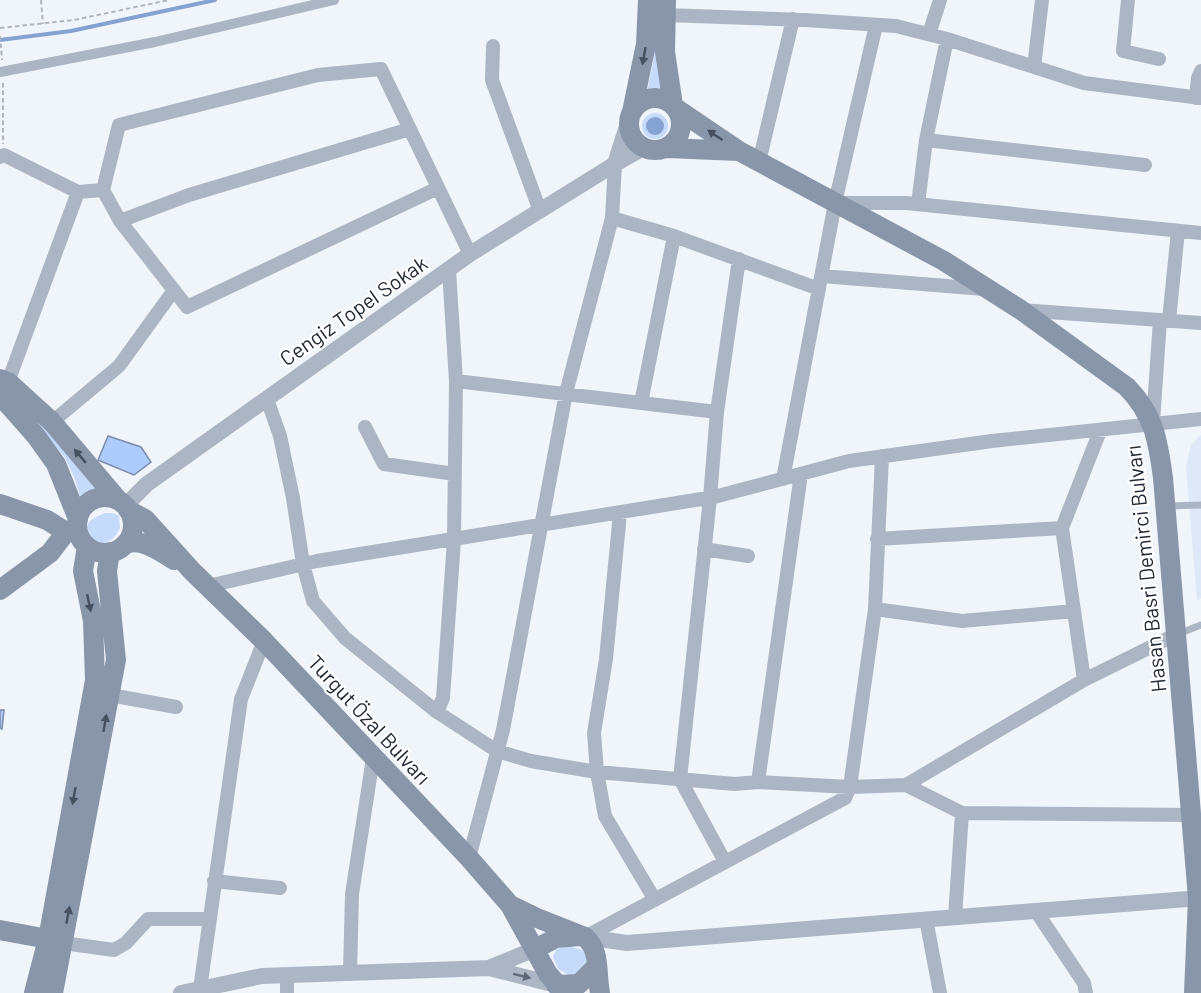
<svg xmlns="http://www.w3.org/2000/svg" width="1201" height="993" font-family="Barlow,sans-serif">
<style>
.built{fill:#dee8f7}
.green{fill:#c6dbfb}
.water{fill:#85a3d2}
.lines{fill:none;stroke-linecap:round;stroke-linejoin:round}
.stream{stroke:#85a3d2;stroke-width:4}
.building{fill:#adccfd;stroke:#7a8caa;stroke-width:1.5}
.path{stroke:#b0b6be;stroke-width:2;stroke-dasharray:4.5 3;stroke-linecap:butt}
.service{stroke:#acb5c3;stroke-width:7}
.pedestrian{stroke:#acb5c3;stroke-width:10}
.minor{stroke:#acb5c3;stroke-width:14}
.tertiary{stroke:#acb5c3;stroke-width:16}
.secondary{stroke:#8996aa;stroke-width:20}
.oneway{fill:#46505f}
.oneway2{fill:#606975}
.labels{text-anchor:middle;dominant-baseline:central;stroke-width:4.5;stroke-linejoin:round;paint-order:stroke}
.street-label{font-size:21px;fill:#222a36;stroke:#fff}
</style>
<rect width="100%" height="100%" fill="#f0f5fb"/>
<path class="built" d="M1201 435V598L1197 601 1186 467 1191 445Z"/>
<path class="green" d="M657 15 663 93 647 92 653 63Z
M642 126a13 13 0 1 1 26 0a13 13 0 1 1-26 0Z
M3 388 87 470 105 493 82 502 74 477 64 456Z
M105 513H113L119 516 120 528C113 544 99 548 86 538 84 522 92 518 105 513Z
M570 946 582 950 588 958 586 972 571 976 558 969 553 957 556 949Z"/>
<path class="water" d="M646 126a9 9 0 1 1 18 0a9 9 0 1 1-18 0Z"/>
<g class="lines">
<path class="stream" d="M0 40 71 31 215 0"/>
</g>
<path class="building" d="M108 436 141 447 151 462 134 475 98 460Z
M0 710H4L2 729 0 728Z"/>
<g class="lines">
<path class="path" d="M41 0 43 24
M0 28 74 20 169 0
M0 36 2 60
M3 83V144"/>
<path class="service" d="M1168 506 1201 505
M1178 634 1201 625"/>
<path class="pedestrian" d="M0 72 155 42 334 0"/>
<path class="minor" d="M1128 0 1123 51 1159 59
M666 15 805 20 896 26 947 39 1084 83 1201 98
M929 34 940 0
M493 46 492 80 540 211
M1034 67 1042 0
M1196 98 1198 78 1201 71
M926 140 1145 165
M0 157 4 155 78 192 103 190
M759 162 793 19
M438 188 187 307 120 221 103 190 119 125 318 75 381 69 470 254
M839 203H906L1201 233
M918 204 926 140 947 39
M612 218 674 236 819 289
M120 221 189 195 410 129
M822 276 984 289
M1021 310 1201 323
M1169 320 1178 231
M456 381 717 412
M8 382 78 192
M267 399 280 436 293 498 303 564 313 601 345 638 437 712 497 751 531 761 597 772 735 784 758 782 850 787 906 785 1084 680 1177 634
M641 403 674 236
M52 422 119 366 174 290
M1153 422 1160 320
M365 427 384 464 455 474
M783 479 835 203 876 25
M620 513 606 659 594 733 597 772 605 816 655 900
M877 539 1062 528
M704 549 748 556
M208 586 317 561 714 497 849 461 992 441 1201 419
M875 609 962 621 1074 611
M1084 680 1062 528 1100 431
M110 695 176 707
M437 712 443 698 454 540 456 381 449 270
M758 782 801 474
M906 785 962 813 1192 815
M469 858 503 730 566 393 612 218 615 164
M725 862 680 779 710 498 717 412 739 259
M214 881 280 888
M1036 911 1084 983 1086 993
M955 917 962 813
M926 919 940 993
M585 937 845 798 850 787 875 609 882 456
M63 943 114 950 126 943 148 919H209
M350 973 352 894 373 758
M200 989 241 699 264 641
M287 993V975"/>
<path class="tertiary" d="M629 120 615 164 643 148
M125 506 147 484 470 254 615 164
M585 937 627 943 1201 898
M489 968 535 949
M181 993 262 976 489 968 556 985"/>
<path class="secondary" d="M666 0 665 52 673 105
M629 124a26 26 0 1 1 52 0a26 26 0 1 1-52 0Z
M632 112 646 44 648 0
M667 148 739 151 677 109
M739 151 944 261 1021 310 1127 387C1154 415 1158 440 1163 478L1198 898 1194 993
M0 379 8 382 52 422 118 500
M0 395 36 436 56 464 78 519
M77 525a28 28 0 1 1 56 0a28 28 0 1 1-56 0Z
M0 504 47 520 66 532
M128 510 145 519 192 571 264 641 469 858 510 905 548 974 565 993
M124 545C140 536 161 552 174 560
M0 590 50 553 66 532 77 528
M510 905 537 918 585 937C601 951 596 973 600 993
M0 930 48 939
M535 949 556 938 580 936
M556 985 579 984 597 966
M34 993 48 939 95 680 93 621 83 571 87 546
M53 993 116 660 107 571 110 552"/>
</g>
<defs><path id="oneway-solid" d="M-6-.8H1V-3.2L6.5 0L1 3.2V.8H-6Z" transform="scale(1.5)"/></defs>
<g class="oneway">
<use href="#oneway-solid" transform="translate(644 56) rotate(100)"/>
<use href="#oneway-solid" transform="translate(715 135) rotate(-146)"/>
<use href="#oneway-solid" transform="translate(80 456) rotate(-130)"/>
<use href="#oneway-solid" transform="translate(89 603) rotate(78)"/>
<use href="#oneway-solid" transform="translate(105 723) rotate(-80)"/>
<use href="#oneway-solid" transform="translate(74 796) rotate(100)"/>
<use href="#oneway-solid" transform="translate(68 915) rotate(-79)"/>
</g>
<use class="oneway2" href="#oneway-solid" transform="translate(522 976) rotate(14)"/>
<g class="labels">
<g class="street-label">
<text transform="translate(353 310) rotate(-35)">Cengiz Topel Sokak</text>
<text transform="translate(1145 569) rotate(-96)">Hasan Basri Demirci Bulvarı</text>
<text transform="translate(370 719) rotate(47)">Turgut Özal Bulvarı</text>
</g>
</g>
</svg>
